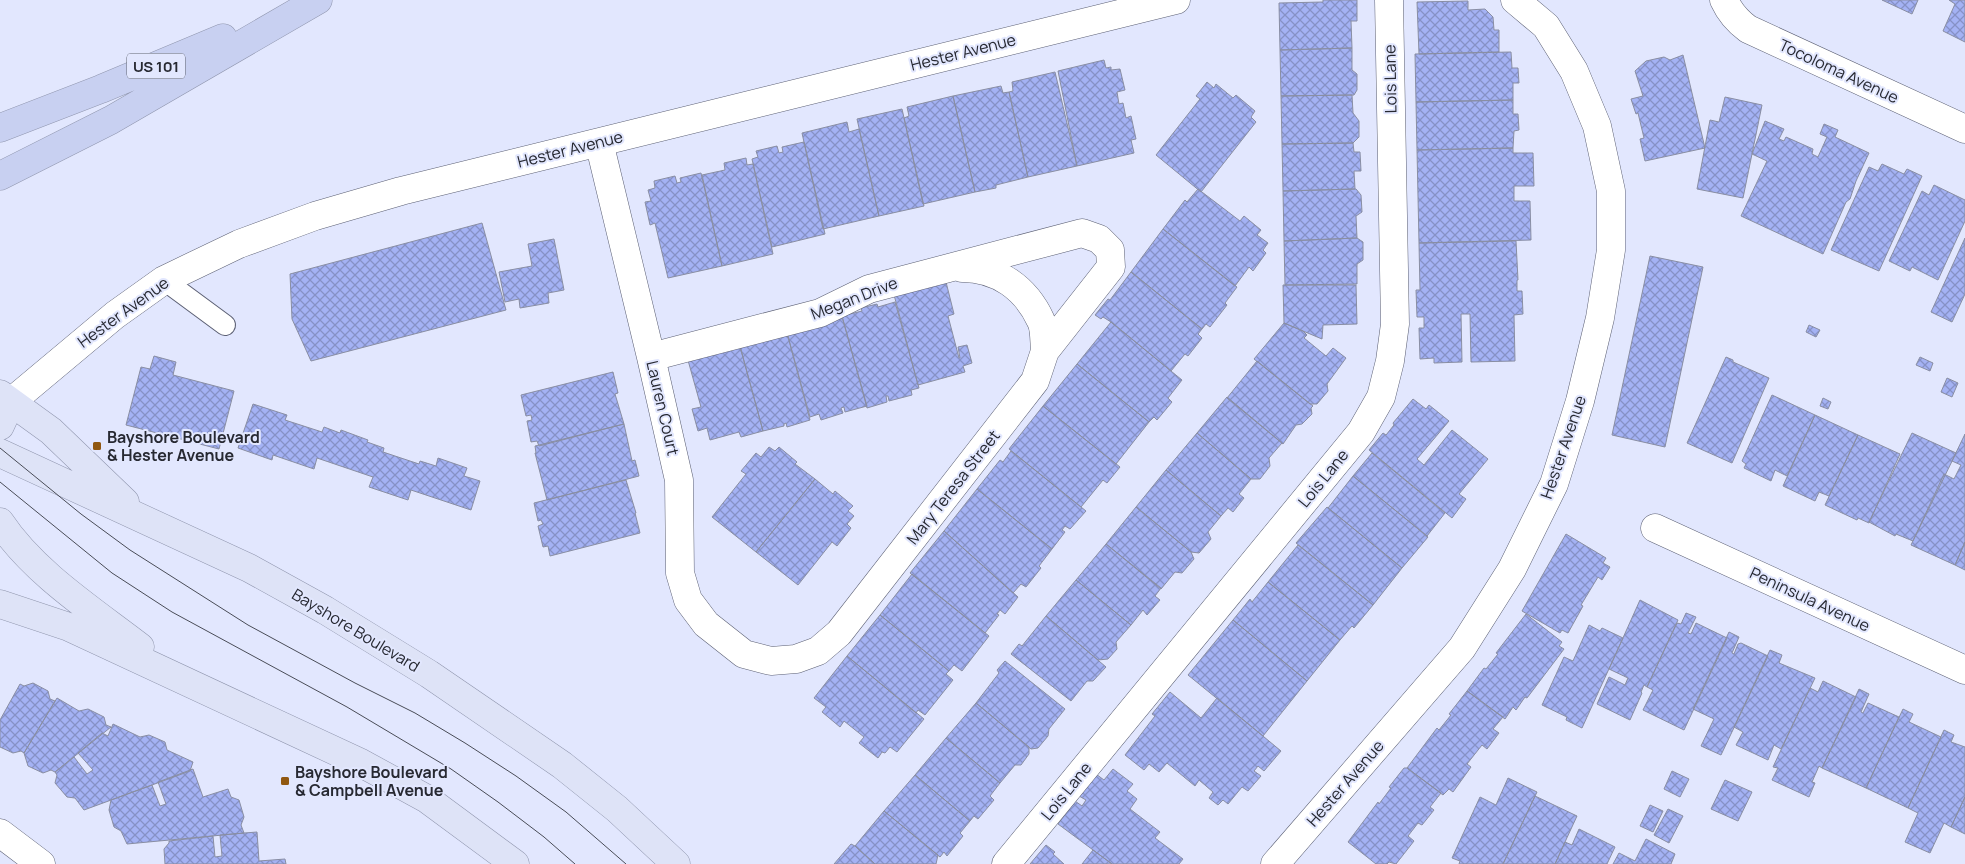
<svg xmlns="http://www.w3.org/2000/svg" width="1965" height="864" font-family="Manrope,sans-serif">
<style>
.building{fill:url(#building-cross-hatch);stroke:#898ea3}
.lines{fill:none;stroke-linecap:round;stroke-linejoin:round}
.service-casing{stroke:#5c6074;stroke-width:22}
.minor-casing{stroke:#5c6074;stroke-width:29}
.secondary-casing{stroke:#5c6074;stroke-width:29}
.primary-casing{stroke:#9096ae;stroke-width:29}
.motorway-casing{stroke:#9096ae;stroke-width:29}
.service{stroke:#fff;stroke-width:20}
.minor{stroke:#fff;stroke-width:28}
.secondary{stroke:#fff;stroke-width:28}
.primary{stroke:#dee3f7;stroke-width:28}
.motorway{stroke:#c8d0f1;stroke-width:28}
.tram{stroke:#494c57;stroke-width:1}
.poi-dot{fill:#905711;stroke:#e2e7fe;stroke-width:2}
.labels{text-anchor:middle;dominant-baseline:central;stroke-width:4;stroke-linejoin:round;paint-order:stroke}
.shield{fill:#e2e7fe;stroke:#5f626f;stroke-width:1}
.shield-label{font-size:15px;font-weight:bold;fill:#272932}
.street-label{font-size:16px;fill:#272932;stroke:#e2e7fe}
.poi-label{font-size:16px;font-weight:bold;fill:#272932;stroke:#e2e7fe;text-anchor:start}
</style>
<defs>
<pattern id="building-cross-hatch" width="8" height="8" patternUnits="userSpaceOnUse" patternTransform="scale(1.25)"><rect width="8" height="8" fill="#a4b2f4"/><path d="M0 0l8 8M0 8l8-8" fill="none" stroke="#8691c6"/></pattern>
</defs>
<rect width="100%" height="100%" fill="#e2e7fe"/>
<path class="building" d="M1323 0H1357V21H1351L1352 48 1280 50 1279 3 1323 2Z
M1882 0H1918L1912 14Z
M1965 0V42L1943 31 1955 4 1949 0Z
M1468 1V10L1485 9 1493 17 1494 30H1499V52L1419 54 1417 2Z
M1352 48V70L1357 74V90L1354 95 1281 96 1280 50Z
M1511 52 1512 68H1518L1519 83H1513V100L1416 102 1415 54Z
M1683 55 1705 148 1645 161 1640 139 1644 138 1638 113 1636 114 1631 99 1643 96 1635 71 1646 61 1664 57 1670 60Z
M1104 60 1106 68 1111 67V70L1120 69 1125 90 1117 92 1119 104 1123 103 1126 118 1131 116 1136 139 1131 140 1134 153 1077 166 1058 71Z
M1055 72 1077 166 1028 177 1009 92 1013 91 1012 82Z
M1207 82 1214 88 1216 84 1233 98 1236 95 1255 111 1251 117 1256 122 1201 192 1156 155 1200 99 1196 96Z
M1001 86 1003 93 1009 92 1028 177 996 185V188L975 192 953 96Z
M1352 95 1353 113 1359 121V137L1353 143 1282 144 1281 96Z
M953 96 975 192 923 204 904 118 909 116 907 107Z
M1725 97 1762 105 1743 198 1697 189 1710 120 1719 122Z
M1513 100V114H1518L1519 130 1514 131 1513 148 1417 150 1416 102Z
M902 109 924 206 879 216 857 119Z
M1765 121 1784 129 1779 139 1784 141 1786 137 1813 149 1812 154 1818 157 1827 137 1820 134 1824 124 1838 130 1835 137 1869 153 1856 181 1850 199 1846 202 1823 254 1741 216 1767 161 1752 154Z
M847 122 849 132 859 129 879 216 823 229 802 133Z
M804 142 825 234 772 247 752 159 758 157 756 151 777 146 779 153 783 152 782 147Z
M1353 143 1354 152H1360L1361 171H1354L1355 189 1283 191 1282 144Z
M1513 148V153H1533L1534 186H1514V201H1530L1531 240 1419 243 1417 150Z
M746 158 747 165 753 164 773 254 722 266 702 175 725 170 724 163Z
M1882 164 1904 174 1907 169 1922 176 1879 271 1831 250 1869 167 1878 171Z
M701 173 722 266 668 278 655 223 650 225 645 202 651 201 648 190 655 188 654 181 675 176 677 183 681 182 680 178Z
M1934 185 1965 200V221L1938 280 1912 267 1910 271 1889 261 1922 191 1929 195Z
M1198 189 1240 221 1244 216 1261 230 1257 235 1268 243 1263 250 1266 253 1253 271 1249 267 1235 286 1163 229 1185 200 1187 202Z
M1356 189 1361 195 1362 212 1356 216 1357 238 1284 241 1283 191Z
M482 223 506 310 311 361 292 319 290 274Z
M1163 229 1237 287 1225 303 1227 305 1210 327 1206 324 1202 329 1131 272Z
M1357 238 1363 242V260L1357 264V284L1285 285 1284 241Z
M1965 238V294L1952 322 1931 312Z
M554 239 564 290 548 293 549 303 520 308 519 299 505 302 499 272 532 266 528 244Z
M1516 241 1518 280H1517V291H1522L1523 314 1514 315 1515 361 1471 362 1470 314H1461L1462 362 1434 363V358L1420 359 1419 328H1424V317H1417L1416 290H1420L1419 243Z
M1650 256 1703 267 1665 447 1612 435Z
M1131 272 1202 329 1198 334 1202 338 1188 356 1185 354 1171 371 1111 322 1103 317 1101 319 1095 315 1108 299 1110 300Z
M945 278 954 314 948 316 959 358H960L958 347 967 345 972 363 963 366 965 372 918 385 893 291Z
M1283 285H1356L1357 324 1323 325 1322 339 1284 323Z
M895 302 919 388 911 390 912 395 889 401 888 396H886L887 402 867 408 842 316 862 311 861 308 877 304 878 307Z
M841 313 867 406 845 412 844 407 841 408 843 413 821 420 819 414 810 417 786 329Z
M1111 322 1182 380 1168 398 1172 402 1157 420 1154 417 1149 422 1077 364Z
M1284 323 1303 331 1307 335 1304 338 1326 356 1333 348 1346 358 1327 384 1328 391 1317 404H1310L1254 359Z
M1809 325 1820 330 1816 337 1806 332Z
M786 329 810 420 787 427 786 423 784 424V426L763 431 738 339Z
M738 339 763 431 741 437 739 432 710 440 707 428 698 431 692 409 701 407 686 353Z
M154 356 176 362 173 375 234 391 219 449 126 425 141 367 150 369Z
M1726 357 1733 360V362L1769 378 1732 463 1687 443Z
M1920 357 1933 363 1930 371 1916 365Z
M1257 361 1313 406 1311 408 1312 414 1302 424 1296 425 1283 444 1227 398Z
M1077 364 1149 422 1116 464 1043 406Z
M613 372 618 393 615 394 624 424 539 446 537 441 531 442 527 421 532 420 531 415 526 416 521 395Z
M1947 378 1958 383 1952 397 1941 392Z
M1772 395 1815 415 1787 476 1775 470 1771 481 1744 468 1746 464 1742 461Z
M1227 397 1282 443 1269 458 1270 466 1260 479H1251L1197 433Z
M1823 398 1831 402 1828 409 1820 406Z
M1413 399 1426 409 1429 405 1449 421 1417 459 1424 465 1452 430 1488 459 1459 494 1466 499 1452 518 1369 450 1383 433 1386 435 1394 425 1393 423Z
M253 404 287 415 285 420 322 432 324 427 340 433 341 430 368 440 367 442 384 448 383 452 419 464 420 461 436 466 438 458 467 468 464 476 480 481 471 510 411 490 408 500 369 487 373 477 317 458 314 469 273 455 272 460 238 448Z
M1043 406 1120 467 1107 483 1103 480 1081 507 1009 449Z
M1815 415 1858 435 1829 496 1819 492 1815 501 1783 486Z
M624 424 632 461 635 460 639 476 547 500 535 453H536L535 446Z
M1197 433 1251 479 1239 494 1244 498 1233 512 1228 508 1221 516 1166 470Z
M1912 433 1956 453 1913 541 1896 534 1895 536 1869 522Z
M1965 434V542L1955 565 1911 545 1944 474 1954 479 1961 465 1952 461Z
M1858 435 1900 454 1869 523 1858 518 1857 520 1825 505Z
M769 447 775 451 779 447 797 462 795 464 815 479 756 552 712 517 746 474 741 471 756 453 761 457Z
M1011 451 1086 511 1070 529 1065 526 1062 530 1065 532 1052 549 977 489 1000 460 1003 462Z
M1372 453 1445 513 1427 536 1353 476Z
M1166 470 1221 516 1208 532 1211 539 1199 553 1191 552 1136 507Z
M1353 476 1428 537 1402 568 1328 508Z
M815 479 833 494 835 491 853 506 848 511 854 516 847 524 851 528 837 546 832 542 798 585 756 552Z
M626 480 636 513H635L640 533 550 556 548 546 543 547 538 526 543 524 541 520 538 521 534 503Z
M977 489 1052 549 1039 566 1041 568 1026 587 1021 584 1013 593 944 531Z
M1136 507 1191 552 1194 559 1182 573 1175 572 1161 589 1106 544Z
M1327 507 1402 568 1373 605 1296 543Z
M944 531 1018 597 1005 614 1000 610 997 614 999 615 985 633 910 573Z
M1566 534 1606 558 1603 563 1610 567 1602 580 1598 577 1581 605 1583 606 1568 633 1562 630 1560 633 1522 611Z
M1965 542V570L1955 565Z
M1106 544 1161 588 1155 596 1160 600 1147 615 1143 610 1131 625 1076 580Z
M1298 545 1373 605 1354 628 1352 626 1340 640 1268 582Z
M912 574 989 636 962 671 954 665 949 671 880 615Z
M1076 580 1131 625 1116 642 1117 649 1108 659 1098 660 1046 616Z
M1268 582 1340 640 1307 681 1233 620 1250 599 1252 602Z
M1640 600 1678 620 1647 687 1644 685 1641 692 1642 693 1630 720 1597 704 1609 677 1625 685 1628 678 1609 669Z
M1686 613 1696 617 1688 633 1691 634 1696 623 1727 638 1684 730 1643 710 1653 690 1647 687 1677 623 1681 624Z
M1526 614 1562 642 1559 646 1564 649 1527 698 1525 697 1516 710 1513 707 1505 719 1467 691 1484 668 1486 669 1498 654 1496 653Z
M880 615 949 671 946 674 953 680 925 715 918 710 916 713 847 656Z
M1046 616 1106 667 1093 681H1087L1071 701 1011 654 1019 644 1022 646Z
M1233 620 1307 681 1263 736 1188 675Z
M1589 625 1600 631 1602 628 1623 638 1582 728 1566 720 1567 717 1542 705 1564 657 1573 661Z
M1729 632 1739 637 1732 653 1734 654 1738 644 1741 643 1768 656 1721 755 1701 746 1714 719 1693 709Z
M1770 650 1782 655 1779 663 1815 678 1781 749 1774 745 1768 760 1736 745 1743 732 1734 727Z
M847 656 924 719 897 752 890 747 885 753 882 752 878 758 859 743 864 737 844 721 840 727 822 712 826 707 814 698Z
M1005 661 1065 709 1049 729 1048 736 1038 748 1031 749 976 703 999 673 997 670Z
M1823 681 1856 697 1822 768 1819 766 1812 782 1815 783 1809 797 1772 780 1778 768 1773 767 1810 688 1818 692Z
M33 683 48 691 50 699 55 701 24 753 21 751 13 753 0 747V720L20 684 24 686Z
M1859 689 1869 694 1861 712 1863 713 1868 703 1899 717 1866 788 1822 768Z
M1467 691 1503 717 1493 729 1499 733 1487 749 1482 745 1467 764 1471 767 1453 792 1449 789 1443 795 1407 768 1437 728 1439 730 1451 715 1449 714Z
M1170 692 1201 718 1217 698 1281 751 1264 771 1258 766 1254 771 1261 776 1248 791 1242 787 1228 804 1223 800 1218 805 1209 798 1213 792 1199 780 1195 786 1167 763 1159 772 1149 764 1144 770 1125 755 1155 716 1152 714Z
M57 698 79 711 88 709 104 717 106 725 111 727 55 772 51 770 43 773 28 766 24 753Z
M976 703 1029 747V754L1021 765H1015L1000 783 946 738Z
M1903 709 1913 714 1909 722 1941 737 1908 808 1866 788Z
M113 724 140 737 149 735 165 742 167 750 193 762 190 771 84 810 75 798 67 797 55 783 57 775 55 772 74 757 87 774 93 770 78 753 102 733 108 736Z
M1944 730 1954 735 1951 742 1965 747V797L1951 827 1944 823 1930 853 1905 842 1918 813 1908 808Z
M946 738 1000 783 990 796 994 800 978 819 974 816 970 821 915 775Z
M1404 768H1407L1441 793 1430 807 1434 810 1422 825 1418 823 1408 836 1414 841 1396 864 1389 862 1387 864H1376L1348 842 1378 802 1379 804 1391 788 1389 787Z
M193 769 203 797 228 789 231 797 239 800 244 817 241 825 244 833 127 844 121 831 114 827 109 810 111 800 152 785 160 806 166 804 158 782Z
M1113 769 1133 784 1127 791 1137 799 1130 809 1160 832 1155 838 1183 859 1179 864H1112L1058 824 1075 801 1082 806 1086 800 1079 796 1096 774 1104 780Z
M1672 771 1689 779 1680 797 1664 789Z
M915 775 970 821 960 833 963 836 947 856 944 852 940 857 884 811Z
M1508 778 1537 792 1503 864H1459L1460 861 1452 858 1480 797 1496 805Z
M1725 780 1752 792 1738 821 1711 809Z
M1535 796 1577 816 1565 842 1555 864H1503Z
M1965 797V834L1951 827Z
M1650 805 1663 811 1653 832 1640 826Z
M1668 809 1683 816 1669 843 1654 835Z
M884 811 938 855 936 864H875L855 846Z
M1579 829 1615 847 1607 864H1555L1565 842 1572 845Z
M257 832 259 861 285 859 286 864H165L164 849 169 843V841L213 836 215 857 222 856 220 835Z
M1646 839 1675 854 1671 864H1613L1619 853 1635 861Z
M851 844 855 846 875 864H834Z
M1046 845 1055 852 1053 854 1064 864H1030Z
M1093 850 1112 864H1082Z"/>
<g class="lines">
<g class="service-casing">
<path id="service" d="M164 280 225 325"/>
</g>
<g class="minor-casing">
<path id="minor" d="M1724 0C1730 13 1737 21 1748 29L1965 129
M599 142 651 357 679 480 680 573 688 600 706 624 744 654 771 661 796 659 818 651 839 633 1035 381 1045 351 1111 267 1110 250 1099 239 1082 233 869 289 820 313 651 357
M962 268C998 268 1026 288 1041 321 1045 329 1044 342 1045 351
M11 402 115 315 164 280 239 244 315 216 401 191 1176 0
M1655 528 1965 670
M1006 864 1361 432 1381 397 1390 361 1395 324 1389 0
M1275 864 1462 648 1512 569 1554 484 1580 401 1600 318 1611 250V191L1597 126 1574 71 1546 26 1515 0"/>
</g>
<g class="secondary-casing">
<path id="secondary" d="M0 833 41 864"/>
</g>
<g class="primary-casing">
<path id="primary" d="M0 394 51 431 125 502
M0 426 11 402
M0 453 249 568 325 610 429 674 562 765 617 809 676 864
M0 522C33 572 92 610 140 647
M0 604 69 627 361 763 427 799 515 864"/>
</g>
<g class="motorway-casing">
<path id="motorway" d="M0 128 101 89 223 38
M0 176 111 120 318 0"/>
</g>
<use href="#service" class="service"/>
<use href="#minor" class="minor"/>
<use href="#secondary" class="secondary"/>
<use href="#primary" class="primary"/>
<use href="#motorway" class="motorway"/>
<path class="tram" d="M0 448 81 514 130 550 248 625 355 683 415 713 465 743 516 776 566 812 626 864
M0 482 112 573 172 612 347 707 451 769 498 802 544 837 575 864"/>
</g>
<g class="poi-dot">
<rect x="92" y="441" width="10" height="10" rx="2.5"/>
<rect x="280" y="776" width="10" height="10" rx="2.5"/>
</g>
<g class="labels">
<rect class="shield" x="127" y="53.5" width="58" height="25" rx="4"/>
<g class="shield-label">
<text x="156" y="66">US 101</text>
</g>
<g class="street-label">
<text transform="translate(963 52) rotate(-14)">Hester Avenue</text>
<text transform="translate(1839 71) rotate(25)">Tocoloma Avenue</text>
<text transform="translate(1390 79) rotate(-91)">Lois Lane</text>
<text transform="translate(570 149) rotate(-14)">Hester Avenue</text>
<text transform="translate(854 298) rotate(-21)">Megan Drive</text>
<text transform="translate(123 312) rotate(-36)">Hester Avenue</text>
<text transform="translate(663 408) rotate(77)">Lauren Court</text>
<text transform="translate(1563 447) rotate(-71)">Hester Avenue</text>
<text transform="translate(1323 478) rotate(-51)">Lois Lane</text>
<text transform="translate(953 487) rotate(-52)">Mary Teresa Street</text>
<text transform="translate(1810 599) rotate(25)">Peninsula Avenue</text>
<text transform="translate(356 630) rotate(31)">Bayshore Boulevard</text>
<text transform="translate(1345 783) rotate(-49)">Hester Avenue</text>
<text transform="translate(1066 791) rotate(-51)">Lois Lane</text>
</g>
<g class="poi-label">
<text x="107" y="437">Bayshore Boulevard<tspan x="107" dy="18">&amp; Hester Avenue</tspan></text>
<text x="295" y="772">Bayshore Boulevard<tspan x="295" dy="18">&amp; Campbell Avenue</tspan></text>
</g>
</g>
</svg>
